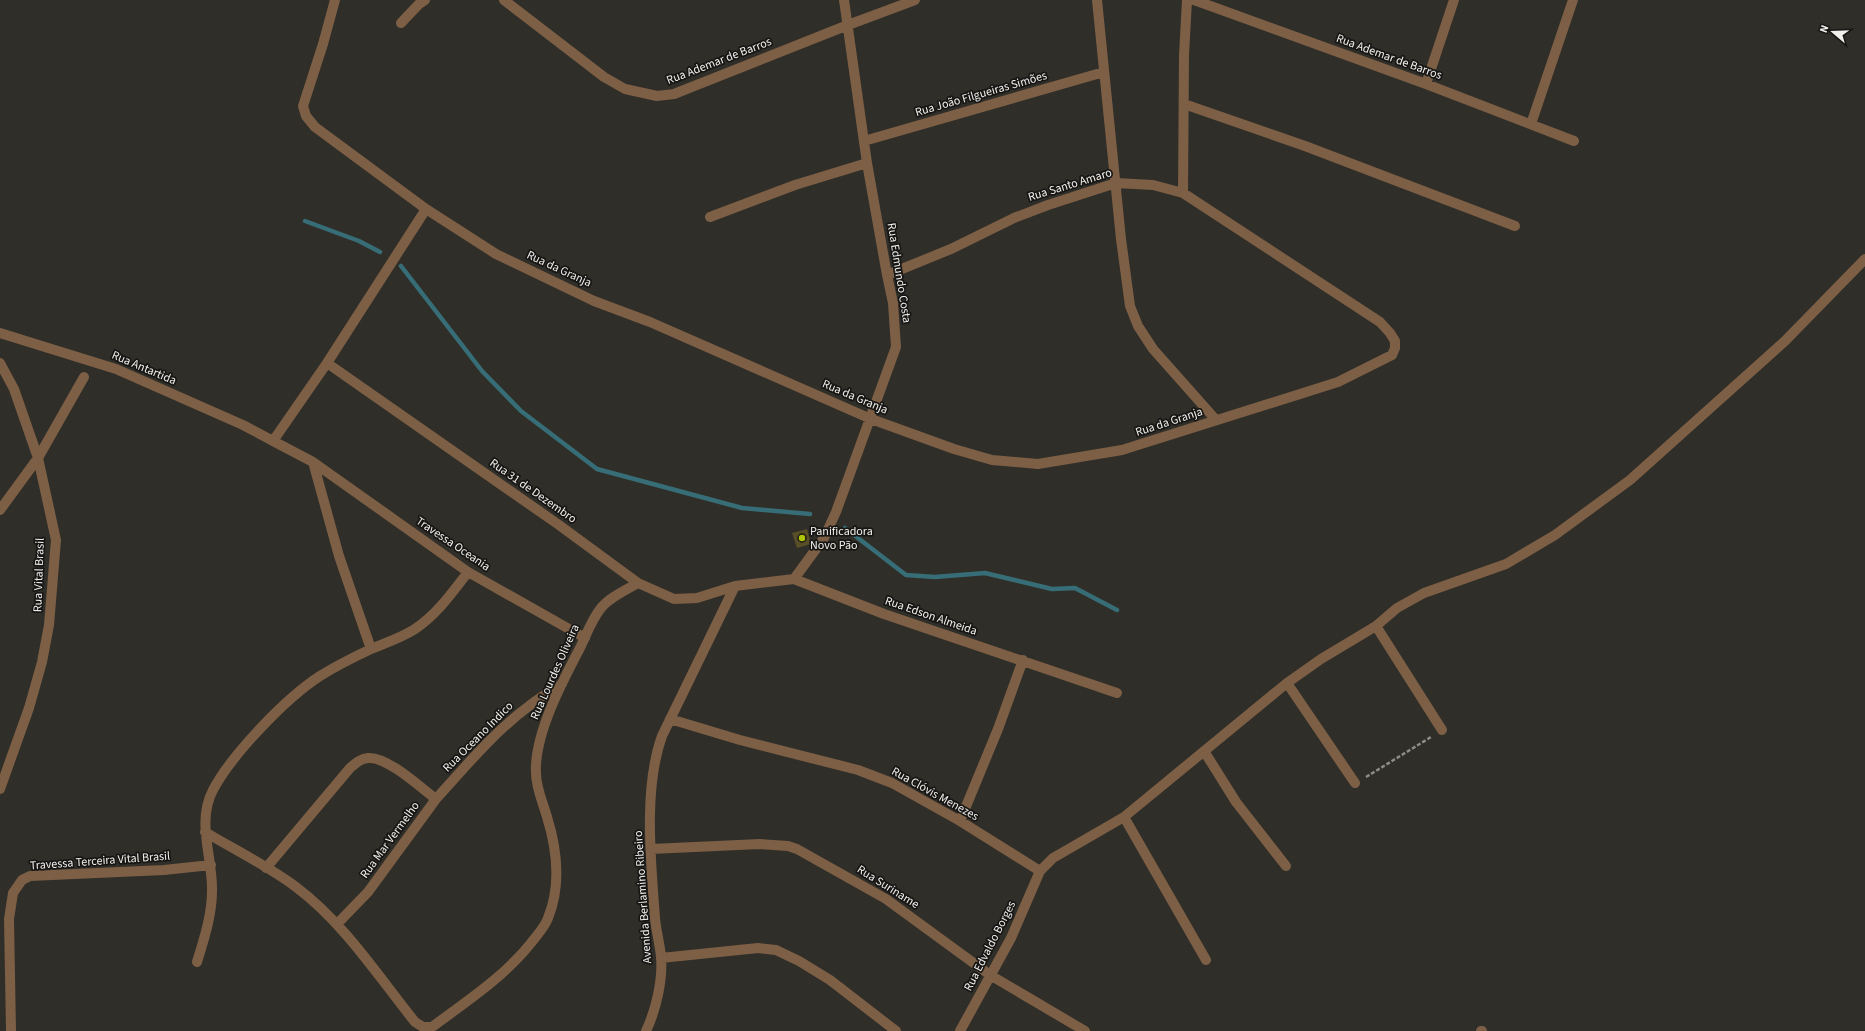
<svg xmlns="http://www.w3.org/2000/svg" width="1865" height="1031" font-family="'Source Sans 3',sans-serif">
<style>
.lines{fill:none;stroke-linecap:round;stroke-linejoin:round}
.stream{stroke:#376d76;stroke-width:4.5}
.building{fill:#584e27}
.path{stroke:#8d8c88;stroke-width:2.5;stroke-dasharray:4 2;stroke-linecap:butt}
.minor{stroke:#7c5f45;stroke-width:10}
.poi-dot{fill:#afc504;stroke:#171614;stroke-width:1.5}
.labels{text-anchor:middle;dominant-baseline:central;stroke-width:3.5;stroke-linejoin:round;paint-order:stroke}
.street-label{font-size:12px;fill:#f1f0ed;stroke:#171614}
.poi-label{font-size:12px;fill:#f1f0ed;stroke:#171614;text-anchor:start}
</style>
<rect width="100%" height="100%" fill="#302e29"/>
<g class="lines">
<path class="stream" d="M305 221 359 241 380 252
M401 266 482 371 521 411 597 469 742 508 810 514
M845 528 906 575 935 577 985 573 1052 589 1075 588 1117 610"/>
</g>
<path class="building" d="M807 529 811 544 797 548 792 533Z"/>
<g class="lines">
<path class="path" d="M1366 777 1431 737"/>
<path class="minor" d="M335 0 323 44 303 106 306 116 315 127 426 209 496 254 594 301 650 322 871 419 954 449 992 460 1038 464 1122 450 1338 382 1392 355 1395 348V341L1390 333 1380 322 1183 193 1153 185 1116 183 1048 205 1014 218 951 249 887 275
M504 0 604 77 625 89 657 96 674 94 848 25 915 0
M1097 0 1121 239 1130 306 1138 326 1153 349 1216 420
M1194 0 1426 84 1574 141
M401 23 419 4 425 0
M1426 84 1454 0
M1184 104 1305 146 1515 226
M1531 124 1573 0
M864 141 1104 72
M1183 193 1184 55 1187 0
M710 217 795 185 867 163
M0 333 116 369 243 425 273 441 313 462 468 572 585 638
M0 363 14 389 38 458 56 540 49 625 42 662 29 708 0 789
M327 363 559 525 638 583 674 599 697 598 735 586 794 579 884 614 1117 693
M273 441 327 363 426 209
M313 462 339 556 371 649
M0 510 38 458 84 377
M794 579 824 538 836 512 896 347 893 303 887 275 867 163 844 0
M1376 626 1442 730
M1287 683 1355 783
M670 719 740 740 858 770 892 783 960 821 1040 871
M1204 751 1236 802 1286 866
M436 799C465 767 494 732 529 706 539 698 551 691 562 684
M1124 817 1206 960
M960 821 998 729 1023 660
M205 832C235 850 268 866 296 887 344 923 378 976 415 1022L423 1027H432C467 1001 504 977 531 943 537 935 545 927 548 918 561 886 557 849 547 817 543 803 536 788 536 773 534 734 563 680 581 646 587 633 592 619 601 608 610 597 626 590 638 583
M651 849 760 844 788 846 797 849 886 899 990 975 1085 1031
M266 868 350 768C356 763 360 759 368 758 387 756 421 788 436 799L368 892 337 924
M661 958 758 948 776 950 799 961 830 980 896 1031
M197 962C204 939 212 915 212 891 213 858 196 822 213 790 232 754 286 698 320 676 336 666 354 657 371 649 385 643 401 638 415 629 437 614 452 593 468 572
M11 1031 9 919 13 893 22 880 30 876 164 870 211 865
M646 1031C656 1010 663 980 661 957 660 944 656 931 655 918 651 862 643 789 662 736L735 586
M960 1031 1011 938 1040 871 1053 858 1124 817 1287 683 1321 659 1376 626 1397 608 1424 593 1506 564 1555 535 1630 480 1785 341 1865 259
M1481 1031H1482"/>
</g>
<circle class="poi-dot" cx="802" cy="538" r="4"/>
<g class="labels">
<g class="street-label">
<text transform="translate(1389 57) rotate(20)">Rua Ademar de Barros</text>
<text transform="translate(719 61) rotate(-21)">Rua Ademar de Barros</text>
<text transform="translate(981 94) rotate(-16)">Rua João Filgueiras Simões</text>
<text transform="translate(1070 185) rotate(-17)">Rua Santo Amaro</text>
<text transform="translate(559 269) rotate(25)">Rua da Granja</text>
<text transform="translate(899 273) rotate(81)">Rua Edmundo Costa</text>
<text transform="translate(144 368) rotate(23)">Rua Antartida</text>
<text transform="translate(855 397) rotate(23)">Rua da Granja</text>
<text transform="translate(1169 422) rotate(-18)">Rua da Granja</text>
<text transform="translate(533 491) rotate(35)">Rua 31 de Dezembro</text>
<text transform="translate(453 544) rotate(34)">Travessa Oceania</text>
<text transform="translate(39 575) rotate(-88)">Rua Vital Brasil</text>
<text transform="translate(931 616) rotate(19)">Rua Edson Almeida</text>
<text transform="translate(555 672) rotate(-66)">Rua Lourdes Oliveira</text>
<text transform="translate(478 737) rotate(-45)">Rua Oceano Indico</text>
<text transform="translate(935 794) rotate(29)">Rua Clóvis Menezes</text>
<text transform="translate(390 840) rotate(-54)">Rua Mar Vermelho</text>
<text transform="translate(100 861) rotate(-4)">Travessa Terceira Vital Brasil</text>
<text transform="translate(888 887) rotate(32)">Rua Suriname</text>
<text transform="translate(643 897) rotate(-94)">Avenida Berlamino Ribeiro</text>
<text transform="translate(990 946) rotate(-63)">Rua Edvaldo Borges</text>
</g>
<g class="poi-label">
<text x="810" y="531">Panificadora<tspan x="810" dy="14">Novo Pão</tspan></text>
</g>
</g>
<g transform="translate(1833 32) rotate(289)" stroke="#171614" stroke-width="3" paint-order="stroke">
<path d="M0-3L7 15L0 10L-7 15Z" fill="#f1f0ed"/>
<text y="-6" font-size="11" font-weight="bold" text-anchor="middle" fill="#f1f0ed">N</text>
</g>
</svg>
